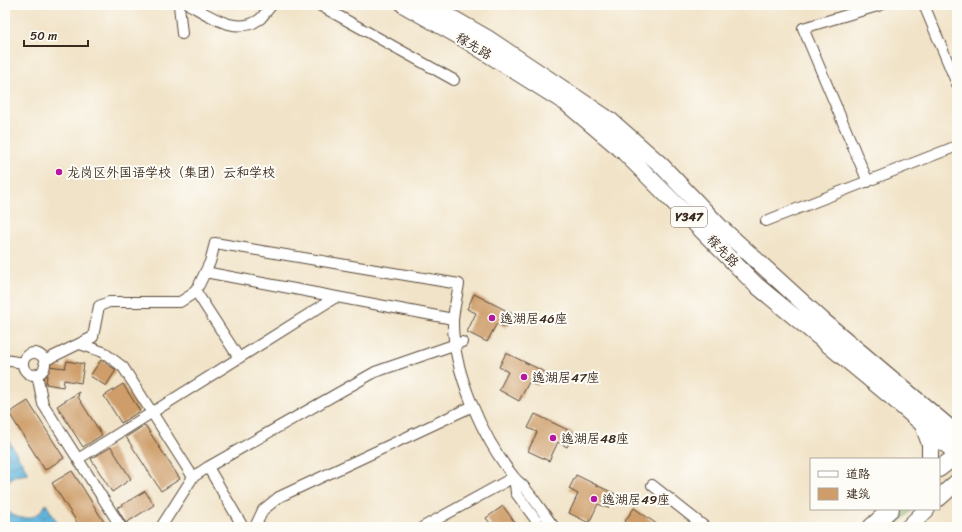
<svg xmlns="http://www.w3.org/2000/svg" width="962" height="532" font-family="Sriracha,'LXGW WenKai TC',sans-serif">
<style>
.forest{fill:url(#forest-firs);stroke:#647046}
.water{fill:url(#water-waves);stroke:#4c6e7c}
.building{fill:#ce9d69}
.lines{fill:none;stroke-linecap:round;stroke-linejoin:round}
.street-casing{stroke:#564637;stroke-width:12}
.primary-casing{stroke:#564637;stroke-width:18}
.street{stroke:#fff;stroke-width:10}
.primary{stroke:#fff;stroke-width:16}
.poi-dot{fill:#b5179e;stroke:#fdfcf7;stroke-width:1.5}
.labels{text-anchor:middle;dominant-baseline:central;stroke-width:4;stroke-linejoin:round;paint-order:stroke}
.shield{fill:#fdfcf7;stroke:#75695f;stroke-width:1}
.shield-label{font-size:12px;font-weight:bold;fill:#3b2a1e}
.street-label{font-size:13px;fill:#3b2a1e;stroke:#fdfcf7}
.poi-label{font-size:13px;fill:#3b2a1e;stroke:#fdfcf7;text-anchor:start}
</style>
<defs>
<pattern id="forest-firs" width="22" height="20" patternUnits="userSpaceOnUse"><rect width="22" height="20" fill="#8cb76e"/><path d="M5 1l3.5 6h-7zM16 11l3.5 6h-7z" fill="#74955a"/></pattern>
<pattern id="water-waves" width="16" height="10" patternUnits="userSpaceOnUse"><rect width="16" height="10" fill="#5eb3db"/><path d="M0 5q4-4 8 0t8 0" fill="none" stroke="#4f92b1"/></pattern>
</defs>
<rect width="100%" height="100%" fill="#fdfcf7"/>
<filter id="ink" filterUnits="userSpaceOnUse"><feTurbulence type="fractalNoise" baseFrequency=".025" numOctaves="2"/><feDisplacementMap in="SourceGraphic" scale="8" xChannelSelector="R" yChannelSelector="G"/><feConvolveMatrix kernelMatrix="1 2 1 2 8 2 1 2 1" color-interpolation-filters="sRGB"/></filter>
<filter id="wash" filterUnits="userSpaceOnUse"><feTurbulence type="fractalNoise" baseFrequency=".012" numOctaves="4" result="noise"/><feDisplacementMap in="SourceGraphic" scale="16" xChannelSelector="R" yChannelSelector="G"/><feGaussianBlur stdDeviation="0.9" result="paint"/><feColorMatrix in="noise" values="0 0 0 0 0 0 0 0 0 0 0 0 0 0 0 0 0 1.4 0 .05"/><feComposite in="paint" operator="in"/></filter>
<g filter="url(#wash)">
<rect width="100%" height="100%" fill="#f1e3c7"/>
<path class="forest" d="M904 509H913L895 527H884Z"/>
<path class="water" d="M5 435 29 474 14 476 5 485Z
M46 504 60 527H5V508C18 523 37 521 46 504Z"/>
<g id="blocks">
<path class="building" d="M474 294 513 314 506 328 497 323 487 342 467 332 476 313 467 309Z
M506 353 545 372 538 386 529 382 519 401 499 390 508 372 499 367Z
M101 360 116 370 106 386 90 376Z
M67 361 84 364 81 383 64 380 63 387 46 384 48 366 65 368Z
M123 384 140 411 121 423 104 396Z
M79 392 78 397 102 435 83 447 57 406Z
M28 401 64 458 45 470 9 413Z
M535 414 574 433 567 447 558 442 549 461 528 451 537 432 528 428Z
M145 425 180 479 161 491 126 437Z
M111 447 131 479 112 492 91 459Z
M72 471 83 488 107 527H80L52 483Z
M576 475 615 494 608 508 598 504 589 523 569 513 578 494 569 489Z
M145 491 154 505 126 523 117 508Z
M503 506 518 527H493L486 518Z
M634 508 661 527H634L625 521Z"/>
</g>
</g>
<g filter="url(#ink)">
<use href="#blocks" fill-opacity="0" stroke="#564637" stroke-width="1"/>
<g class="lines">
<g class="street-casing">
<path id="street" d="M179 5 182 34
M190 5C210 16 237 36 260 19 264 15 268 9 272 5
M319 5 454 80
M924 5 957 84
M868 182 803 28 881 5
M766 221 957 146
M205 272 453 319
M195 290 239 358
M80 344 103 352 123 367 193 477
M23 364a11 11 0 1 1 22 0a11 11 0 1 1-22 0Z
M5 360 23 363
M44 361 93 337 99 306 109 302H180L191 295 199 285 210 262 215 243 459 284C457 296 454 308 453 320 452 370 483 439 514 477 517 481 522 484 525 488 535 500 544 514 554 527
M37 374 43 404 121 527
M78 459 336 297
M208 467 243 527
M514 477 516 493 541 527
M652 485 705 527
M161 527 193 477 208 467 375 372 462 342
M255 527 263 510 279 497 473 406
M423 527 514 477"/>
</g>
<g class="primary-casing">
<path id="primary" d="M404 5 464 39 566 103 624 152 756 285 888 394 957 454
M429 5 487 38 611 121 661 165 720 227 822 320 957 434
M923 425 930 444V459
M939 469 957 455
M939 498 957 482
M871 527 891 509
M909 527 927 509"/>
</g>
<use href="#street" class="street"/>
<use href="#primary" class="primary"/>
</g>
</g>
<g class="poi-dot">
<circle cx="59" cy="172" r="4"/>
<circle cx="492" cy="318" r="4"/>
<circle cx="524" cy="377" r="4"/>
<circle cx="553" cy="438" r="4"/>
<circle cx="594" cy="499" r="4"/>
</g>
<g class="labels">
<rect class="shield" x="671" y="207" width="36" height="20" rx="3"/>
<g class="shield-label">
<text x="689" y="217">Y347</text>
</g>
<g class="street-label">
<text transform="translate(474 46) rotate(31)">稼先路</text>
<text transform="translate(723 251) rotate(46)">稼先路</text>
</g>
<g class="poi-label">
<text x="67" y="172">龙岗区外国语学校（集团）云和学校</text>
<text x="500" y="318">逸湖居46座</text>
<text x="532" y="377">逸湖居47座</text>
<text x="561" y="438">逸湖居48座</text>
<text x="602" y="499">逸湖居49座</text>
</g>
</g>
<rect width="962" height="532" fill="none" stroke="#fdfcf7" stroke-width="20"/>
<rect x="810" y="458" width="130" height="52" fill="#fdfcf7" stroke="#afa8a0"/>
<rect x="818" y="471" width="20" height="6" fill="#ffffff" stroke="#afa8a0"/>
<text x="846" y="478" font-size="12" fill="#3b2a1e">道路</text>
<rect x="818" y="488" width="20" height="12" fill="#ce9d69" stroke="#afa8a0"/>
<text x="846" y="498" font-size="12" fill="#3b2a1e">建筑</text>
<path d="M24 40v6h64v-6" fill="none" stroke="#3b2a1e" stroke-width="2"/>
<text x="30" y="40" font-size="12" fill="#3b2a1e" stroke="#fdfcf7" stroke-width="3" paint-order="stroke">50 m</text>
</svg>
